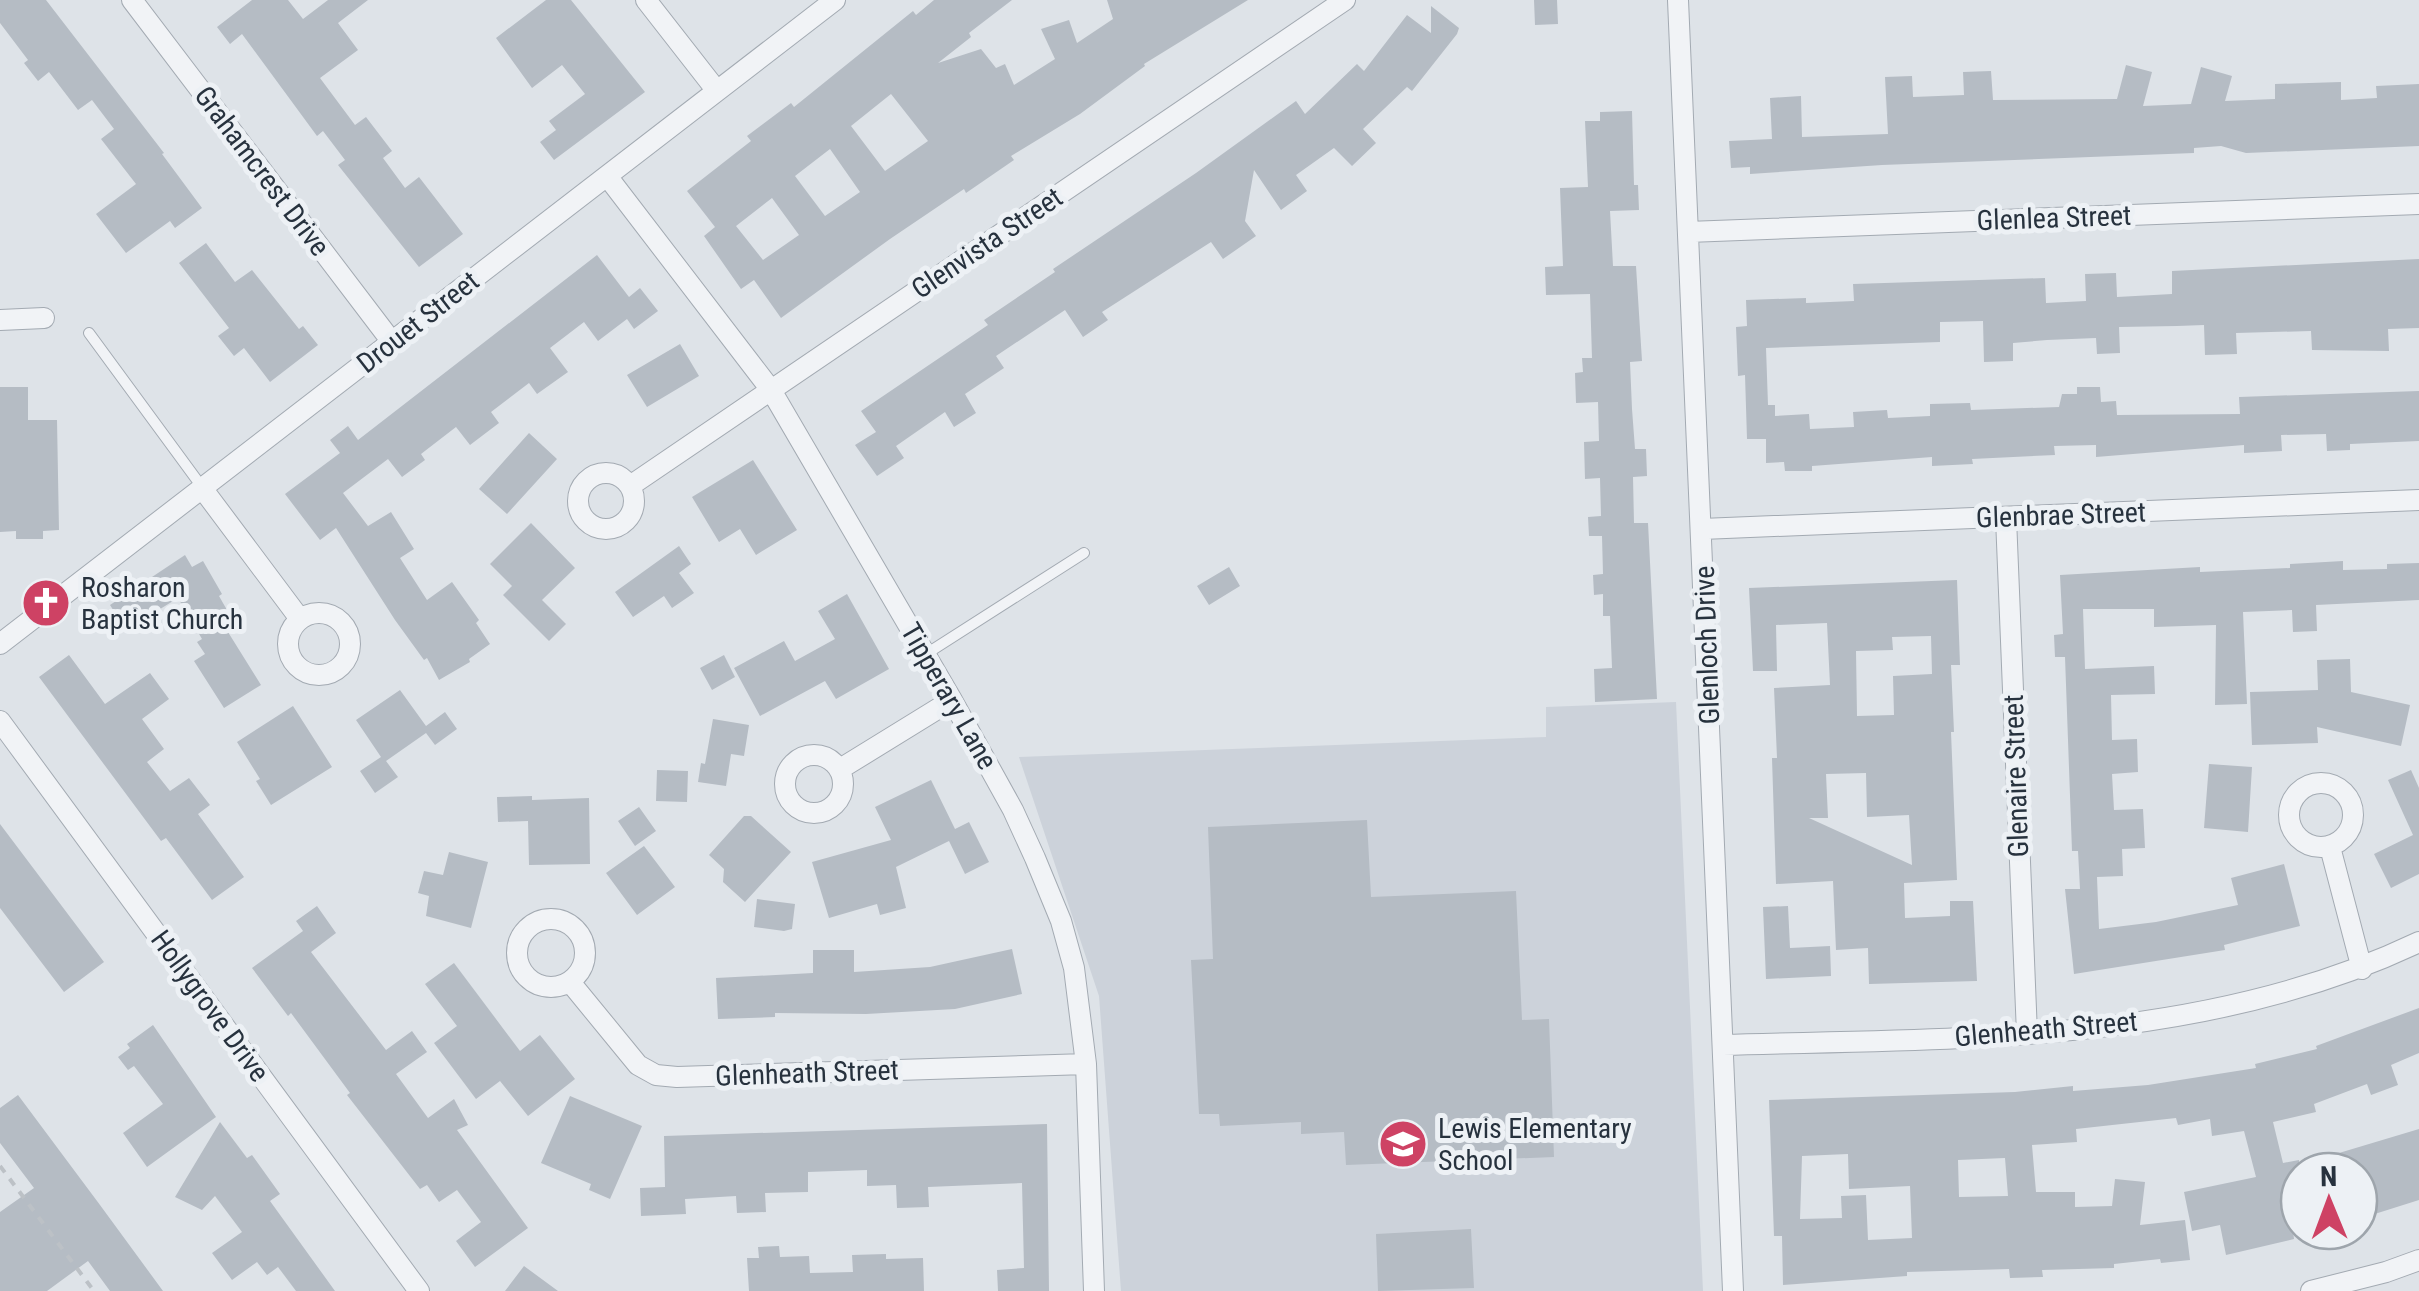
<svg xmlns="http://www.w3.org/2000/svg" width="2419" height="1291" font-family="'Roboto Condensed',sans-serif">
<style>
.built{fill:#ccd2da}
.building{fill:#b5bcc4;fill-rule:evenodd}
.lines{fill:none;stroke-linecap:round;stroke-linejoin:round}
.service-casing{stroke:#a3aab2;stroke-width:12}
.minor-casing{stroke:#a3aab2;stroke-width:22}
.path{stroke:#bcc1c6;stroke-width:4;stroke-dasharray:8 8;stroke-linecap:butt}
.service{stroke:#f1f3f6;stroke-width:10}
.minor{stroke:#f1f3f6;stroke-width:20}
.labels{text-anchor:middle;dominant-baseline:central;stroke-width:10;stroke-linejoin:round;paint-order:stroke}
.street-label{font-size:28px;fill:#27323e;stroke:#edf1f5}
.poi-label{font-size:28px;fill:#27323e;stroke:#edf1f5;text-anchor:start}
</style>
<rect width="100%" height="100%" fill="#dee3e8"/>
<path class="built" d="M1676 702 1703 1291H1121L1099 996 1019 757 1546 737V707Z"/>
<path class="building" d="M0 0H46L164 153 162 154 202 208 175 228 170 221 126 253 96 214 136 184 101 139 114 129 92 100 78 110 49 72 38 81 24 63 28 60 0 23Z
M252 0H288L303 19 328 0H368L338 23 358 50 320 78 355 125 366 117 392 151 383 158 405 188 419 177 463 234 419 267 338 165 345 160 323 131 317 136 242 34 230 44 217 27Z
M546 0H571L645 92 554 160 540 142 556 130 549 121 585 94 562 65 532 88 496 38Z
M934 0H1012L969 33 971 37 938 63 981 49 996 68 1005 64 1014 85 1055 59 1041 29 1069 20 1077 43 1113 19 1107 0H1248L1144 64 1145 66 1080 114 1011 156 1014 160 966 193 964 189 890 239 781 318 754 280 741 289 704 236 715 227 687 191 751 141 747 136 791 103 794 107 913 11 916 15ZM891 94 928 141 885 171 851 126ZM830 149 860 192 825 216 795 176ZM772 198 799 235 763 260 736 226Z
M1534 0H1557L1558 24 1535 25Z
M1431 6 1459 28 1457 34 1412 91 1407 87 1363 129 1376 143 1352 166 1334 148 1296 175 1307 191 1281 210 1254 170 1245 221 1256 236 1223 259 1211 242 1102 312 1108 320 1083 337 1065 310 996 356 1004 368 965 394 976 413 954 427 945 412 896 446 904 458 877 476 855 445 876 432 861 411 988 325 984 320 1055 272 1053 269 1196 173 1296 101 1305 114 1357 64 1364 71 1407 15 1431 33Z
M2126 65 2152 72 2143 106 2191 104 2201 67 2232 76 2225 101 2275 99V84L2341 82V100L2377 98 2376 86 2419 84V146L2246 153 2221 146 2194 148V153L1882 165 1750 174V167L1731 168 1729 141 1772 139 1770 98 1801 96 1802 137 1888 134 1885 77 1912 76 1913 97 1964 95 1963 72 1991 71 1993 100 2117 99Z
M1632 111 1634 185H1638L1639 210 1610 211 1613 266H1636L1642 361 1630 362 1632 409 1635 449H1646L1647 476 1633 477 1634 523H1648L1657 699 1595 702 1594 669 1612 668 1610 616H1603V594L1594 595 1593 575 1603 574 1602 536H1589L1588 517 1601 516 1600 478 1585 479 1584 442 1599 441 1598 402 1576 403 1575 373 1583 372 1582 358H1592L1590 294 1546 295 1545 267 1563 266 1560 188 1588 187 1585 121H1600V112Z
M206 243 235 282 252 270 299 329 303 326 318 345 270 382 244 348 234 356 218 336 229 328 179 263Z
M597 255 629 297 640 288 658 311 634 329 627 319 598 341 584 322 550 348 568 372 537 394 529 383 491 412 499 423 470 445 456 427 421 454 425 460 402 477 388 459 343 493 368 526 391 512 414 549 400 558 427 600 452 582 479 620 476 623 490 644 469 659 470 662 439 680 427 658 424 660 395 620 336 528 320 540 285 494 340 453 330 440 348 426 358 440Z
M2419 259V328L2388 329 2389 351 2312 350 2311 331 2236 333 2237 354 2205 355 2204 325 2177 326 2119 327 2120 353 2097 354 2096 338 2047 340 2013 343V361L1984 362 1983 321 1940 322V342L1766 348 1768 405H1775V416L1809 414 1810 429 1854 427 1853 412 1887 410 1888 418 1930 416V404L1970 403 1971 410 2059 407 2062 394H2077V387H2100L2101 402 2116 401 2117 415 2240 414 2239 397 2419 391V441L2350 444V450L2327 451 2326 434 2281 435 2282 451 2244 453V445L2096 457V445L2054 446 2055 455 1972 459 1973 464 1932 466V457L1812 466V471H1785L1784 462 1766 463V439H1747L1745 375 1738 376 1736 327 1747 326 1746 300 1806 298V303L1854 301 1853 284 2045 278 2046 303 2086 301 2085 274 2116 273 2117 297 2172 294V271Z
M680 344 699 376 647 407 627 375Z
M0 387H28V420H57L59 530 43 531V539H16V531L0 532Z
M529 433 557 459 507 514 479 489Z
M753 460 797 530 756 555 740 529 719 542 692 497Z
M531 523 575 568 542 600 566 624 549 641 503 595 512 586 490 564Z
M679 546 691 564 679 573 694 593 672 608 664 596 633 617 615 592Z
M185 555 192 567 203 561 222 594 219 596 227 610 218 616 261 685 224 708 194 661 205 654 197 642 202 639 178 598 126 630 110 605Z
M2343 561V570L2387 569V564L2419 563V600L2316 605 2317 631 2293 632 2292 610 2243 612 2247 704 2215 705 2216 625 2154 627V609H2083L2085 669 2154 666 2155 694 2111 695 2112 740 2137 739 2138 772 2112 774 2114 810 2143 809 2145 848 2122 849 2123 876 2097 877 2099 929 2156 922 2238 905 2231 878 2284 864 2300 926 2224 945 2225 950 2074 974 2065 889H2080L2078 851H2072L2065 657H2055L2054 635 2063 634 2060 575 2200 567V572L2290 568V564Z
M1229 567 1240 586 1209 605 1197 586Z
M1957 580 1960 665H1951L1954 732H1951L1957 880 1904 883 1905 918 1950 916V901H1973L1977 981 1869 984 1868 948 1836 950 1833 881 1776 884 1772 758H1777L1774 688 1830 685 1827 623 1776 625 1777 671H1753L1749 588ZM1931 636 1932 674 1893 676 1894 715 1857 716 1856 651 1893 650 1892 637ZM1866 773 1867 817 1909 815 1912 865 1809 818H1828L1826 774Z
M847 594 889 669 836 699 825 681 760 716 734 668 784 641 795 661 835 639 818 611Z
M69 655 105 704 150 673 169 699 142 719 164 749 147 762 170 791 189 778 210 805 198 814 244 877 212 900 166 838 161 841 39 677Z
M724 655 735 677 712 690 700 668Z
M2350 659 2351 692 2410 705 2401 746 2317 727 2318 743 2252 745 2250 692 2318 690 2317 660Z
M400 690 426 726 445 712 457 729 435 745 426 733 386 761 398 777 375 793 360 771 381 757 356 720Z
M293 706 332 767 271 805 256 781 260 779 237 742Z
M713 719 749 725 744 756 731 754 726 786 698 782 701 763 705 764Z
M2209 764 2252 767 2248 832 2204 828Z
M657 770 688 771 687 802 656 801Z
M2411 770 2419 788V874L2391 888 2374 854 2413 835 2388 780Z
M931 780 955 829 969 822 989 862 965 874 949 841 896 867 906 908 880 915 877 904 829 918 812 862 891 840 875 807Z
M532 796V800L589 798 590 864 529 865 528 821 498 822 497 797Z
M639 807 656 831 635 846 618 821Z
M744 816H751L791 852 745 902 723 882 724 869 709 855Z
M1367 820 1371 897 1516 891 1522 1020 1549 1019 1554 1157 1346 1165 1344 1132 1301 1134V1122L1220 1126 1219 1114H1199L1191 960 1213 959 1208 827Z
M0 824 104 962 64 992 0 908Z
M644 846 675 887 637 915 606 873Z
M449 852 488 862 471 928 426 916 429 896 418 893 424 871 443 875Z
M757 899 795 904 792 929 784 931 754 927Z
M317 906 336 933 311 952 386 1050 412 1031 427 1052 396 1074 428 1118 454 1099 468 1125 457 1130 528 1228 475 1267 456 1241 481 1222 457 1190 439 1202 427 1185 420 1189 347 1095 350 1093 291 1013 288 1016 252 968 303 931 296 921Z
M1788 906 1790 948 1830 946 1831 976 1766 979 1763 907Z
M1012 949 1022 994 955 1009 866 1014 775 1013V1017L718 1019 716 978 813 973V950H854V972L930 967Z
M454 963 520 1051 540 1035 575 1079 528 1116 500 1081 476 1099 434 1043 457 1026 425 984Z
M2419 1008V1053L2391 1065 2398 1085 2371 1095 2367 1084 2314 1104 2316 1112 2273 1122 2283 1163 2299 1160V1165L2419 1129V1200L2362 1218 2359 1171H2299V1229L2293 1231 2294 1239 2226 1255 2220 1225 2192 1231 2184 1192 2256 1177 2244 1131 2212 1136 2210 1119 2178 1125 2176 1118 2076 1129 2077 1142 2032 1145 2036 1192H2075V1207L2112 1206 2115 1179 2145 1182 2140 1225 2185 1220 2190 1260 2161 1263 2160 1259 2114 1264V1268L2042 1270 2043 1277 2010 1278 2009 1269 1907 1272V1276L1783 1285 1782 1236H1774L1769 1100 2015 1092 2073 1086V1091L2148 1085 2256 1068 2255 1064 2317 1049 2316 1046ZM1848 1154 1849 1189 1910 1186 1912 1238 1868 1240 1866 1195 1841 1196 1842 1218 1800 1219 1802 1156ZM2005 1158 2008 1196 1959 1197 1958 1160Z
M153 1025 216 1117 147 1167 123 1133 163 1104 134 1066 128 1070 118 1057 130 1048 127 1044Z
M18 1095 100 1205 163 1291H110L88 1261 47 1291H0V1212L34 1188 0 1143V1108Z
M570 1096 642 1126 610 1199 589 1190 591 1184 541 1163Z
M220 1122 247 1158 252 1155 280 1194 270 1201 335 1291H296L278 1267 267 1275 257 1262 232 1280 212 1253 242 1232 215 1196 202 1210 175 1197Z
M1047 1124 1049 1291H998L997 1270 1024 1268 1022 1183 928 1187 929 1207 897 1208 896 1185 867 1186V1170L808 1172V1192L765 1193 766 1212 737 1213 736 1196 685 1199 686 1214 641 1216 640 1188 665 1187 664 1136Z
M1471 1229 1474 1288 1378 1291 1376 1234Z
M779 1246 780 1257 809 1256 810 1273 853 1272 852 1255 886 1254V1259L923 1258 924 1291H749L747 1258H759L758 1247Z
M524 1266 558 1291H505Z"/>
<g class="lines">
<g class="service-casing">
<path id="service" d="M89 333 202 487
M926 654 1084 553"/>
</g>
<g class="minor-casing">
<path id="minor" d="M132 0 392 342
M646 0 717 91
M1678 0 1733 1291
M607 176 771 390 952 700 1013 810 1035 858 1061 921 1074 968 1086 1064 1094 1291
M1688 232 2419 204
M0 320 44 318
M578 501a28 28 0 1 1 56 0a28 28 0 1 1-56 0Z
M630 486 1345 0
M202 488 300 619
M2006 518 2027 1034
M1702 529 2419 500
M288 644a31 31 0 1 1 62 0a31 31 0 1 1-62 0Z
M0 644 835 0
M0 721 419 1291
M785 784a29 29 0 1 1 58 0a29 29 0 1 1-58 0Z
M840 769 952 700
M2289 815a32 32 0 1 1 64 0a32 32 0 1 1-64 0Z
M2330 847 2362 969
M517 953a34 34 0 1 1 68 0a34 34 0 1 1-68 0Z
M570 982 638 1065 656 1075 677 1077 1086 1064
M1723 1045C1957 1038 2203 1045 2419 942
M2311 1291 2386 1272 2419 1260"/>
</g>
<path class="path" d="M0 1166 94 1291"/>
<use href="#service" class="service"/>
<use href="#minor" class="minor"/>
</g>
<defs>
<g id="church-disc" transform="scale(2.5)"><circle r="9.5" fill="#ce4264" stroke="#edf1f5"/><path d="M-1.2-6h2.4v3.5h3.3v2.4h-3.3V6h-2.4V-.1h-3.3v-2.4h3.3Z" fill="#fff"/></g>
<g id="school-disc" transform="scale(2.5)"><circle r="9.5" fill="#ce4264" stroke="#edf1f5"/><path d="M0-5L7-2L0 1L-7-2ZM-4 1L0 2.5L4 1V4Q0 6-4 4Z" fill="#fff"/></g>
</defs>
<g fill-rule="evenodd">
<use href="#church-disc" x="46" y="603"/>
<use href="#school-disc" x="1403" y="1144"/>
</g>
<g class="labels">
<g class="street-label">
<text transform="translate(262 171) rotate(53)">Grahamcrest Drive</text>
<text transform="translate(2054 218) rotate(-2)">Glenlea Street</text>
<text transform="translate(987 243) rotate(-34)">Glenvista Street</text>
<text transform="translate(418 322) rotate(-38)">Drouet Street</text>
<text transform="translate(2061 515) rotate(-2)">Glenbrae Street</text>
<text transform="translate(1707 645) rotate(-92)">Glenloch Drive</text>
<text transform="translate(949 696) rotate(60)">Tipperary Lane</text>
<text transform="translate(2016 776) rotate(-92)">Glenaire Street</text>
<text transform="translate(210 1006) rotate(54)">Hollygrove Drive</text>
<text transform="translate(2046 1029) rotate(-5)">Glenheath Street</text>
<text transform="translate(807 1073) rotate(-2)">Glenheath Street</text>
</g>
<g class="poi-label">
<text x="81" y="587">Rosharon<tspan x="81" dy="32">Baptist Church</tspan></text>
<text x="1438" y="1128">Lewis Elementary<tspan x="1438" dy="32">School</tspan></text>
</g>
</g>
<g transform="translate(2329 1201) rotate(359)"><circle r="48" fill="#edf1f5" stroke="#9ea5ac" stroke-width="2.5"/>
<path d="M0-8L18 38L0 25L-18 38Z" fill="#ce4264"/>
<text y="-15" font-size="28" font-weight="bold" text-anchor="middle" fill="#27323e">N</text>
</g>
</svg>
